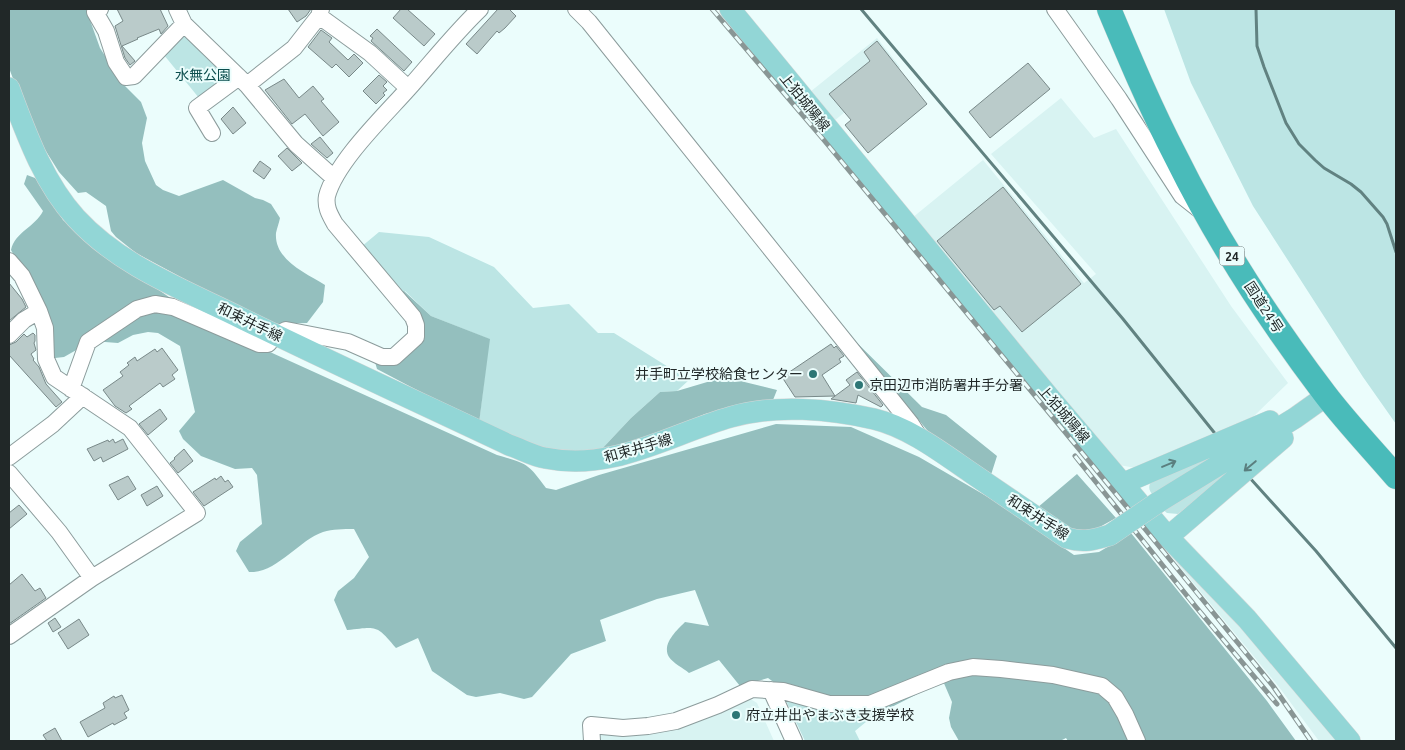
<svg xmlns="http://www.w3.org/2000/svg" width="1405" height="750" font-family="Ubuntu,'Noto Sans JP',sans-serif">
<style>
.built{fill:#d8f3f2}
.green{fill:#bce5e4}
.forest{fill:#94bfbe}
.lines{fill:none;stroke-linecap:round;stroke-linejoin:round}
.stream{stroke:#618281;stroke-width:3}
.building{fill:#bacbca;stroke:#798989}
.minor-casing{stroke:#8c9c9c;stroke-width:18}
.major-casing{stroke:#d7d8d8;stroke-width:22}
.highway-casing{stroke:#d7d8d8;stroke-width:25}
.minor{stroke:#fff;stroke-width:16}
.major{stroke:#92d6d6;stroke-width:21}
.highway{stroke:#49bbba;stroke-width:24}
.rail-casing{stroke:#899695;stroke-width:5}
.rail{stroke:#ebfdfc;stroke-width:3;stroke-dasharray:9;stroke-linecap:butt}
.major-bridge-casing{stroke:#d7d8d8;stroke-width:22;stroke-linecap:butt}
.major-bridge{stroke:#92d6d6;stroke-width:21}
.oneway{stroke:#5a7f7f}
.poi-dot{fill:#2c7675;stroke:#ebfdfc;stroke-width:2}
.labels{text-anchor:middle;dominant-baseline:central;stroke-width:4;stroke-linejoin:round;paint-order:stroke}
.shield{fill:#ebfdfc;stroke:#5e6868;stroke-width:1}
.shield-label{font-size:12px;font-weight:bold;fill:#212828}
.park-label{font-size:14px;fill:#0b4d4d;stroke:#ebfdfc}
.street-label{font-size:14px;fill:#212828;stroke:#ebfdfc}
.poi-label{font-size:14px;fill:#212828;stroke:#ebfdfc;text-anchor:start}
</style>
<rect width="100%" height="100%" fill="#ebfdfc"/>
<path class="built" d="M877 38 900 67 834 121 810 92Z
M1061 98 1094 138 1116 129 1231 306 1288 383 1253 417 1136 468 1119 465 912 218 983 160 1084 283 1096 274 991 154Z
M1143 522 1232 613 1339 741H1319L1279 687Z
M749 698 757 703 774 741H596V732Z"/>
<path class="green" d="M1164 9H1396V424L1363 377 1253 206 1191 83Z
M184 32 229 75 199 98 164 55Z
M379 232 429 237 494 267 533 308 569 304 598 333H614L689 380 677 391 660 392 631 418 599 452H551L479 423 489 339 431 316 405 291 398 293 361 247Z
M1272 438 1178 514 1167 513 1161 508Z
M1235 446 1154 496C1147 489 1149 486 1152 478Z
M779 686 872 717 855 731 860 741H805Z"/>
<path class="forest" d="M9 9H86L100 48 123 84 141 102 147 118 142 143 145 161 156 185 163 190 179 196 223 180 255 198 263 200 271 204 280 218C279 223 277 228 276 233 274 260 306 273 325 285L323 302 307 323 268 324 136 253 116 237 111 231 106 206 86 192 78 193 59 172 32 129 9 68Z
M27 175 35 178 41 184 63 220 88 241 208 324 497 455C527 464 527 462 546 488L556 490 599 475 776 424 851 427 919 457 1000 504 1074 555 1099 552 1131 533 1267 701 1296 741H1068L1066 738 1060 741H959L951 727 949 718 952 702 943 681 872 717 779 686 768 678 740 686 719 660 689 673C683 668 673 663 669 657 661 644 678 629 685 622L709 626 695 590 657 599 600 620 606 641 571 654 532 697 524 699 500 693 476 697 467 695 432 671 418 638 396 648C376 624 377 627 347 630L334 600 338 591 354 578 369 557 354 529C343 529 333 529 323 532 299 540 276 574 249 572L236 551 240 542 262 524 257 475 252 468 235 469 201 456 183 439 179 431 195 412 180 346 158 333 148 332 133 335 118 343 92 341 64 357 55 358C49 347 55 338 52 326L11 250C15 232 35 227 43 211L24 184Z
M404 291 431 316 490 339 479 423 377 369 375 362 419 340 398 293Z
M850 336 922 407 946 415 997 456 990 478 931 435Z
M724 377 777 390 773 400 705 414 642 441 599 452 631 418 660 392 677 391Z
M1077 474 1116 518 1087 534H1079L1037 508Z"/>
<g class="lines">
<path class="stream" d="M861 9 1123 319 1217 436
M1256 9 1257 46 1264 67 1286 123 1299 144 1315 160 1324 168 1351 184 1361 192 1383 217 1387 224 1396 252
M1249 477 1316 551 1396 648"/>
</g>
<path class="building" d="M117 9H160L168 26 161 34 159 29 137 38 138 39 122 46 135 61 130 65 125 58 115 26 123 21Z
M288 9H311L306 16 297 22Z
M401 9H407L435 34 424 46 393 18Z
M498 9H509L516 16 505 28 499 33 497 31 477 54 466 44Z
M377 29 412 62 404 71 371 41 373 38 370 36Z
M321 30 332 38 329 42 348 60 354 54 363 63 349 77 336 64 332 68 308 47Z
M877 41 927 104 868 153 845 125 851 120 829 94 870 61 864 52Z
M1028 63 1050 89 990 138 969 112Z
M379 75 387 82 383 86 387 90 383 93 385 95 376 104 363 91Z
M284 79 299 98 313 86 324 99 321 101 339 122 323 136 305 114 292 124 265 90Z
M233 107 246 123 233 134 221 119Z
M320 137 333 153 327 158 311 144Z
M287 148 302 163 292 171 278 156Z
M260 161 271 169 264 179 253 171Z
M1003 187 1081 284 1022 332 1000 306 994 310 937 241Z
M9 283 22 299 26 307 9 321Z
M33 333 35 335V341L34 343 36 350 31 354 34 359 33 360 39 367 46 384 62 402 56 407 9 355V345L16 342 24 334 27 337Z
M831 344 834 348 836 346 844 356 839 359 841 362 822 375 835 396 795 397 782 377Z
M162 348 178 370 172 375 175 379 163 387 160 383 129 406 132 409 126 413 115 406 103 390 123 376 120 372 129 365 127 363 135 357 137 361 155 349 157 352Z
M857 372 883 405 881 407 858 395 856 403 831 399 850 385 846 380Z
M160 409 167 419 148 435 139 424Z
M113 439 115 443 123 439 128 449 103 462 101 457 94 461 87 449 108 440 109 442Z
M184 449 193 461 178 473 170 463 175 459 174 458Z
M128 476 136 489 118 500 109 485Z
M221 476 225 482 228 480 233 487 204 506 193 492 215 478 216 480Z
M157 486 163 496 147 506 141 495Z
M19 505 27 514 9 529V513Z
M22 574 35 591 40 588 46 598 9 624V585Z
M55 618 61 627 53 632 48 623Z
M79 619 89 635 68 649 58 633Z
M122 695 129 710 124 713 127 718 114 725 113 723 88 737 80 722 105 708 103 703 114 696 115 698Z
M55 728 62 741H47L43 735Z"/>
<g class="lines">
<g class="minor-casing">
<path id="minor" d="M100 9 95 12 106 31 116 62 126 77 134 76 184 24
M177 9 184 24 247 85 296 144 334 178
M321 9 319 16 370 53 408 88
M576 9 589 22 911 424 920 438
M1055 9 1119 99 1182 196 1201 211
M247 85 294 48 319 16
M212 133 197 108 239 77
M9 261 22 276 39 311 45 328 46 359 54 377 130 428 197 513 92 578 9 636
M9 335 24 320 39 311
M71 389 88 342 137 309 155 304 173 307 259 344H268L276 335 286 330 348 342 382 357H394L416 337V325L413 317 335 224C330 215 325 207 327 196 336 162 384 116 408 89 432 62 454 34 480 9
M9 457 53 424 83 396
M9 473 59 532 92 578
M771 690 794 741
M592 741 591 725 623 728 648 726 676 721 718 705 752 689 783 691 829 704H870L949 672 973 667 1001 669 1053 675 1102 686 1115 697 1125 714 1137 741"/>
</g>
<g class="major-casing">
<path id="major" d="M730 9 1050 398 1168 537 1247 619 1350 741
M9 88C26 133 43 182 76 218 121 267 185 290 243 319 331 362 420 403 509 445 521 449 533 456 545 458 613 472 668 435 731 417 775 404 830 409 874 419 908 427 941 452 970 472 1002 494 1035 516 1067 538 1083 543 1094 540 1110 535
M1124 483 1270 421
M1157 503 1295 418 1326 396
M1168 537 1283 438"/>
</g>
<g class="highway-casing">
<path id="highway" d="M1109 9C1130 59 1151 109 1176 157 1217 240 1269 320 1325 394 1347 423 1373 450 1396 477"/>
</g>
<use href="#minor" class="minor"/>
<use href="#major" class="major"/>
<use href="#highway" class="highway"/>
<g class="rail-casing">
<path id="rail" d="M712 9 823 139 1145 529 1273 686 1311 741
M1075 456 1196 607 1277 704"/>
</g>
<use href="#rail" class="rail"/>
<g class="major-bridge-casing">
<path id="major-bridge" d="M1110 535 1157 503"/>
</g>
<use href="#major-bridge" class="major-bridge"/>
</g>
<defs><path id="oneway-shaft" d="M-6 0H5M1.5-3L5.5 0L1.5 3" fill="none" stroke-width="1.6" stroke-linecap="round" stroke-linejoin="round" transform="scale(1.25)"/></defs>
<g class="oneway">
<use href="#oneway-shaft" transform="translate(1169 464) rotate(-23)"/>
<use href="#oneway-shaft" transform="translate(1250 466) rotate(140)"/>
</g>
<g class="poi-dot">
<circle cx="813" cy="374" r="5"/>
<circle cx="859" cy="385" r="5"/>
<circle cx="736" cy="715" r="5"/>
</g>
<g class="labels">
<rect class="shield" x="1219.5" y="246.5" width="25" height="19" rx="4"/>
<g class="shield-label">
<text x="1232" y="256">24</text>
</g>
<g class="park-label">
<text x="203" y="75">水無公園</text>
</g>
<g class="street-label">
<text transform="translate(805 102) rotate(51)">上狛城陽線</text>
<text transform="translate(1264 307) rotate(57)">国道24号</text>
<text transform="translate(250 322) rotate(26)">和束井手線</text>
<text transform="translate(1064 414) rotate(49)">上狛城陽線</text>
<text transform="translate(638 448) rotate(-16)">和束井手線</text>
<text transform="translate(1038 517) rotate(33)">和束井手線</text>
</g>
<g class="poi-label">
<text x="803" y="374" text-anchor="end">井手町立学校給食センター</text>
<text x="869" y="385">京田辺市消防署井手分署</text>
<text x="746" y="715">府立井出やまぶき支援学校</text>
</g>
</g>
<rect width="1405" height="750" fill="none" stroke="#212828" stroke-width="20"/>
</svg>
